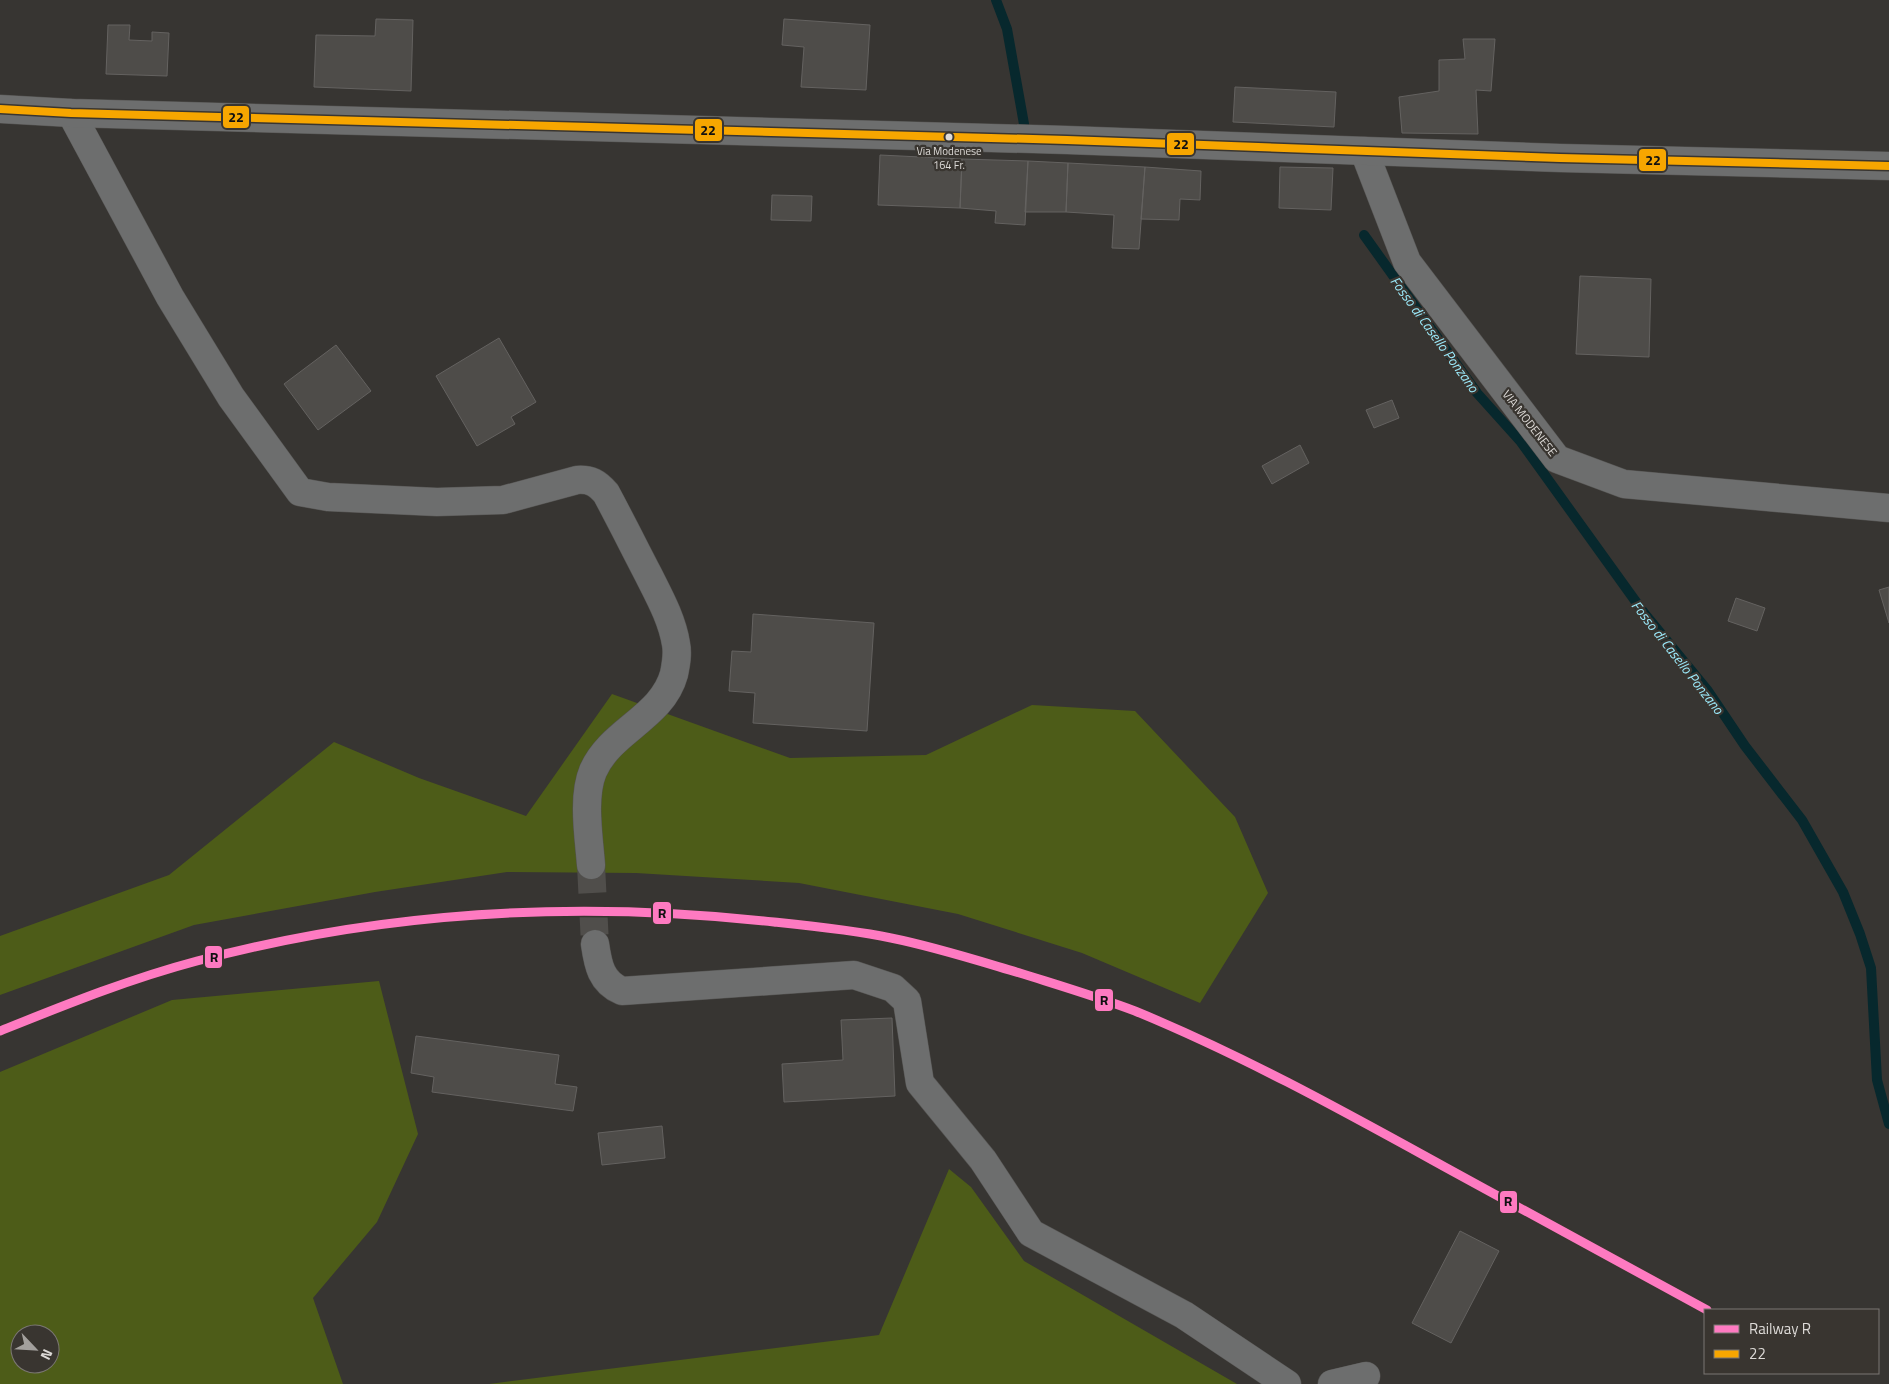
<svg xmlns="http://www.w3.org/2000/svg" width="1889" height="1384" font-family="'Titillium Web',sans-serif">
<style>
.green{fill:#4d5c18;fill-rule:evenodd}
.lines{fill:none;stroke-linecap:round;stroke-linejoin:round}
.stream{stroke:#07282d;stroke-width:10}
.building{fill:#4e4c49;stroke:#646260}
.minor-tunnel{stroke:#504e4b;stroke-width:28;stroke-dasharray:28 14;stroke-linecap:butt}
.minor-casing{stroke:#545351;stroke-width:29}
.tertiary-casing{stroke:#545351;stroke-width:29}
.minor{stroke:#6d6e6e;stroke-width:28}
.tertiary{stroke:#6d6e6e;stroke-width:28}
.bus-1-casing{stroke:#393530;stroke-width:11}
.bus-1{stroke:#f7a600;stroke-width:8}
.rail-1-casing{stroke:#393530;stroke-width:12}
.rail-1{stroke:#fe7ac1;stroke-width:9}
.bus-dot{fill:#dddad7;stroke:#393530;stroke-width:2}
.labels{text-anchor:middle;dominant-baseline:central;stroke-width:4.5;stroke-linejoin:round;paint-order:stroke}
.bus-label{font-size:11px;fill:#dddad7;stroke:#393530}
.street-label{font-size:12px;fill:#dddad7;stroke:#393530}
.water-label{font-size:14px;font-style:italic;fill:#9beafb;stroke:#393530}
.line-badge{stroke:#393530;stroke-width:2}
.pale-badge-label{font-size:14px;text-anchor:middle;font-weight:bold;fill:#111}
</style>
<rect width="100%" height="100%" fill="#373532"/>
<path class="green" d="M612 694 790 758 926 755 1032 705 1135 711 1235 817 1268 893 1200 1003 1082 953 958 914 799 883 636 873 507 872 375 892 194 925 0 995V936L169 875 334 742 419 778 526 816Z
M379 981 418 1134 377 1222 313 1298 343 1384H0V1072L172 1000ZM20 1334H50V1364H20Z
M949 1169 971 1187 1024 1261 1237 1384H489L879 1335Z"/>
<g class="lines">
<path class="stream" d="M996 0 1007 29 1024 124
M1364 235 1477 393 1521 442 1644 613 1708 691 1745 746 1802 820 1843 892 1860 934 1871 968 1877 1080 1889 1124"/>
</g>
<path class="building" d="M376 19 413 20 411 91 314 87 316 35 375 36Z
M784 19 870 25 866 90 801 87 804 47 782 45Z
M108 25H130L129 40 152 41V32L169 33 167 76 106 74Z
M1463 39H1495L1491 91 1476 90 1478 134 1402 133 1399 97 1439 91V60L1465 59Z
M1235 87 1336 92 1334 127 1233 122Z
M880 155 962 159 960 208 878 205Z
M962 159 1028 161 1025 225 995 223 996 211 960 208Z
M1028 161 1068 163 1066 212H1025Z
M1068 163 1145 167 1139 249 1112 248 1114 215 1066 212Z
M1145 167 1201 171 1200 200 1180 199 1179 220 1141 219Z
M1280 167 1333 168 1331 210 1279 208Z
M772 195 812 196 811 221 771 220Z
M1580 276 1651 279 1649 357 1576 354Z
M499 338 536 402 511 417 515 424 477 446 436 376Z
M336 345 371 391 318 430 284 384Z
M1392 400 1399 418 1374 428 1366 410Z
M1300 445 1309 463 1272 484 1262 466Z
M1889 587V623L1879 590Z
M1736 598 1765 608 1757 631 1728 621Z
M753 614 874 623 867 731 753 723 755 693 729 691 732 651 751 652Z
M892 1018 895 1096 784 1102 782 1064 843 1060 841 1020Z
M416 1036 559 1055 555 1084 577 1087 573 1111 432 1092 434 1077 411 1073Z
M662 1126 665 1158 602 1165 598 1133Z
M1460 1231 1499 1251 1451 1343 1412 1323Z"/>
<g class="lines">
<path class="minor-tunnel" d="M591 865 595 944"/>
<g class="minor-casing">
<path id="minor" d="M71 113 170 297 231 397 300 492 328 497 437 502 503 500 577 480C591 479 597 483 606 493 620 519 634 547 648 574 659 596 672 619 676 644 678 654 676 664 674 674 662 718 611 730 593 771 582 797 589 838 591 865
M1364 151 1407 262 1557 459 1624 484 1889 508
M595 944C598 965 601 982 622 991L854 975 893 988 907 1001 920 1083 983 1160 1031 1233 1184 1315 1287 1384
M1332 1384 1366 1376"/>
</g>
<g class="tertiary-casing">
<path id="tertiary" d="M0 109 71 113 1067 140 1560 158 1889 166"/>
</g>
<use href="#minor" class="minor"/>
<use href="#tertiary" class="tertiary"/>
<g class="bus-1-casing">
<path id="bus-1" d="M0 109 71 113 1067 140 1560 158 1889 166"/>
</g>
<use href="#bus-1" class="bus-1"/>
<g class="rail-1-casing">
<path id="rail-1" d="M0 1031C65 1005 129 979 197 961 388 910 578 900 774 922 813 926 853 930 891 938 936 947 979 961 1023 974 1061 986 1098 997 1135 1011 1242 1055 1343 1111 1443 1166 1531 1214 1619 1262 1707 1310"/>
</g>
<use href="#rail-1" class="rail-1"/>
</g>
<circle class="bus-dot" cx="949" cy="137" r="4.5"/>
<g class="labels">
<g class="bus-label">
<text x="949" y="151">Via Modenese<tspan x="949" dy="14">164 Fr.</tspan></text>
</g>
<g class="street-label">
<text transform="translate(1530 423) rotate(52)">VIA MODENESE</text>
</g>
<g class="water-label">
<text transform="translate(1435 334) rotate(54)">Fosso di Casello Ponzano</text>
<text transform="translate(1678 657) rotate(52)">Fosso di Casello Ponzano</text>
</g>
</g>
<g class="line-badge">
<rect x="222" y="105" width="28" height="24" rx="5" fill="#f7a600"/>
<rect x="694" y="118" width="29" height="24" rx="5" fill="#f7a600"/>
<rect x="1166" y="132" width="29" height="24" rx="5" fill="#f7a600"/>
<rect x="1638" y="148" width="29" height="24" rx="5" fill="#f7a600"/>
<rect x="652" y="901" width="20" height="24" rx="5" fill="#fe7ac1"/>
<rect x="204" y="945" width="19" height="24" rx="5" fill="#fe7ac1"/>
<rect x="1094" y="988" width="20" height="24" rx="5" fill="#fe7ac1"/>
<rect x="1499" y="1190" width="19" height="24" rx="5" fill="#fe7ac1"/>
</g>
<g class="pale-badge-label">
<text x="236" y="122">22</text>
<text x="708" y="135">22</text>
<text x="1181" y="149">22</text>
<text x="1653" y="165">22</text>
<text x="662" y="918">R</text>
<text x="214" y="962">R</text>
<text x="1104" y="1005">R</text>
<text x="1508" y="1206">R</text>
</g>
<rect x="1704" y="1309" width="175" height="65" fill="#393530" stroke="#7b7773"/>
<rect x="1714" y="1325" width="25" height="8" fill="#fe7ac1" stroke="#7b7773"/>
<text x="1749" y="1334" font-size="15" fill="#dddad7">Railway R</text>
<rect x="1714" y="1350" width="25" height="8" fill="#f7a600" stroke="#7b7773"/>
<text x="1749" y="1359" font-size="15" fill="#dddad7">22</text>
<g transform="translate(35 1349) rotate(115)"><circle r="24" fill="#393530" stroke="#7b7773"/>
<path d="M0-4L9 19L0 12L-9 19Z" fill="#a3a09d"/>
<text y="-8" font-size="14" font-weight="bold" text-anchor="middle" fill="#dddad7">N</text>
</g>
</svg>
